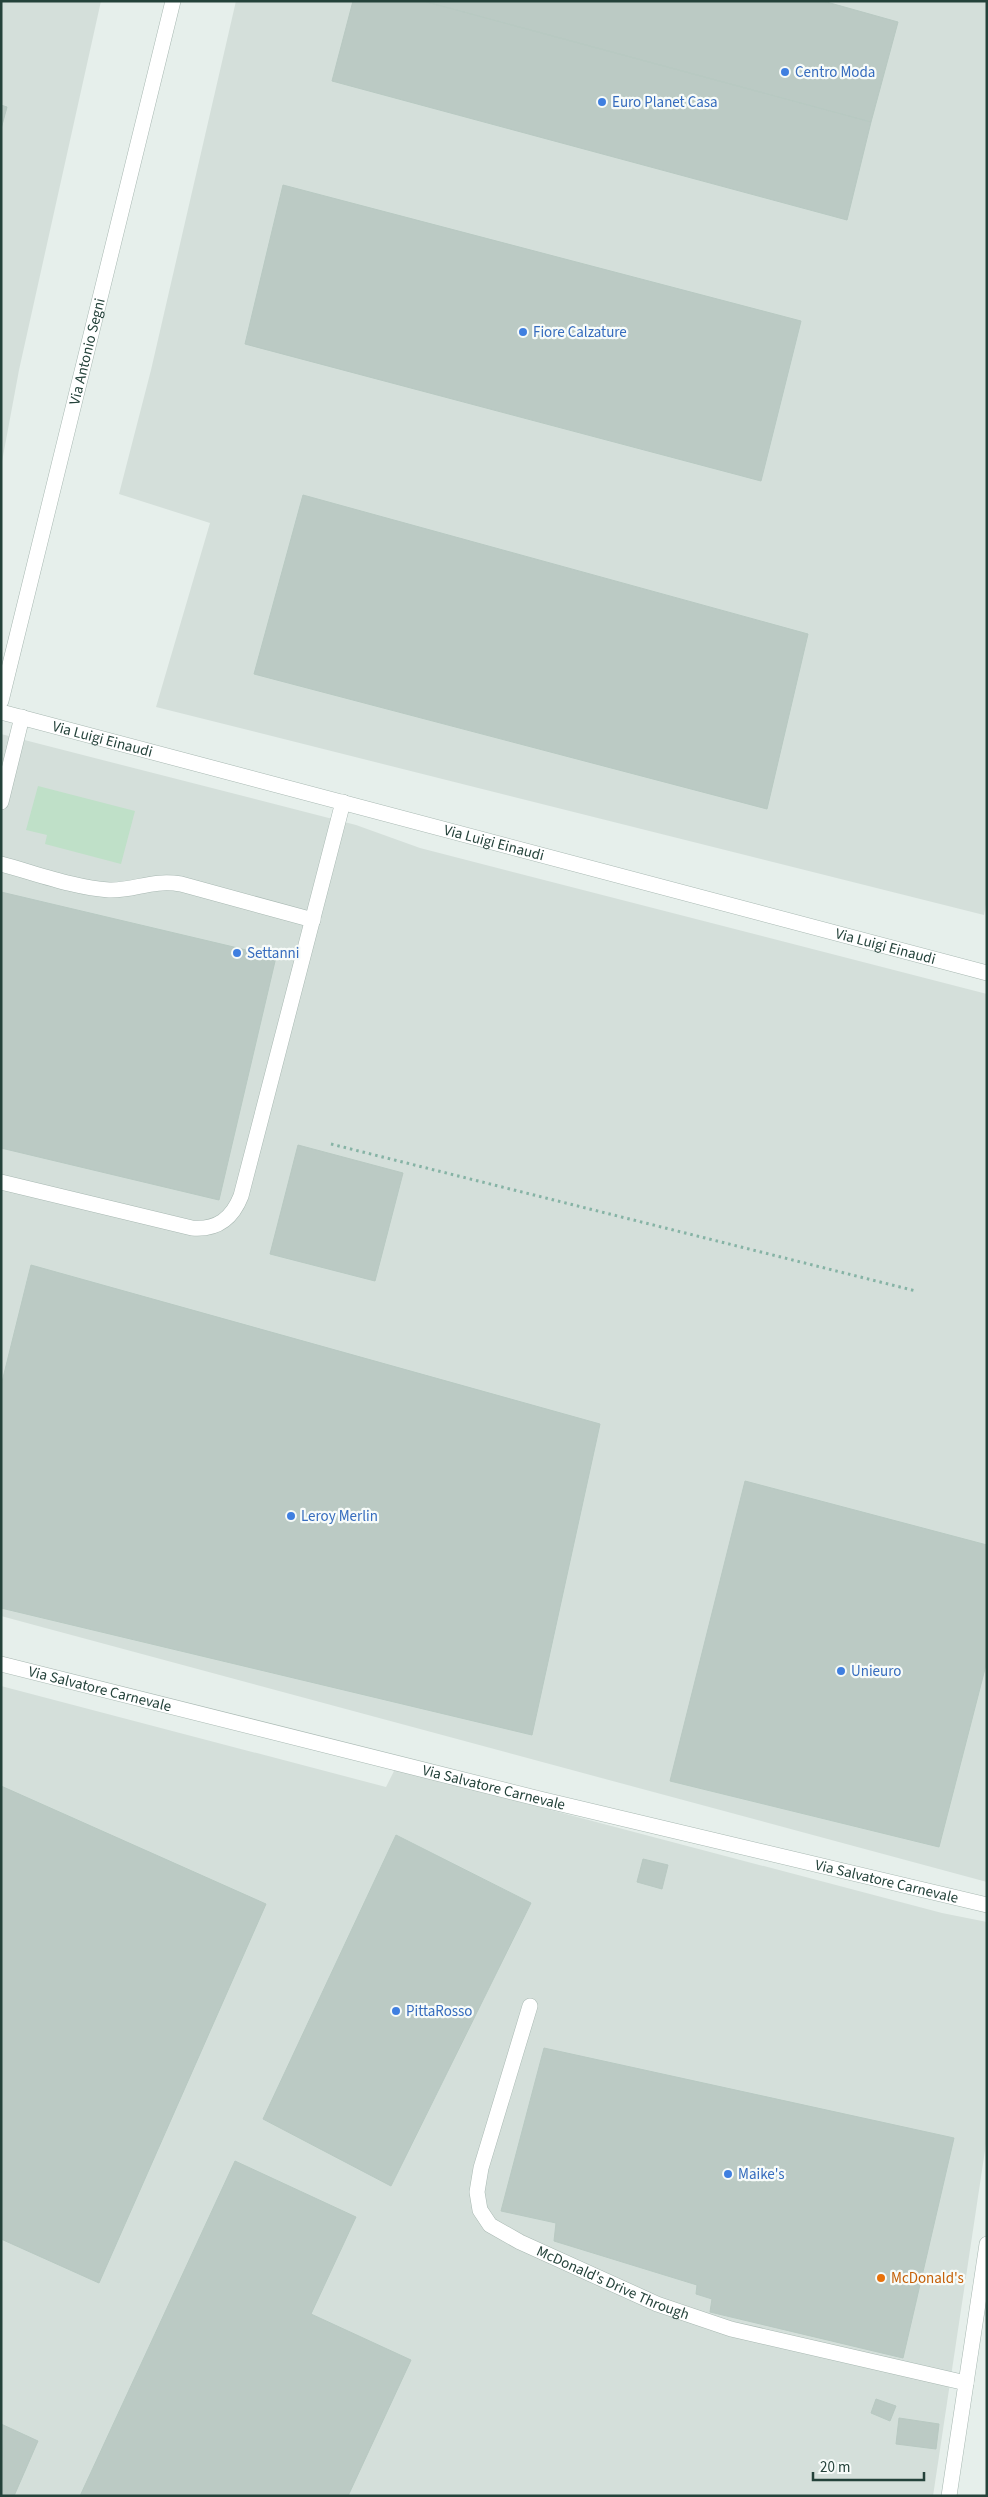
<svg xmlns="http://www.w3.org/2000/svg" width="988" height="2497" font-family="'Source Sans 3',sans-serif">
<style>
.built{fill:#d4dfda}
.green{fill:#bfe0c8}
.building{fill:#bbcac4;stroke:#b8c9c2}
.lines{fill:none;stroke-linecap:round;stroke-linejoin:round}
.minor-casing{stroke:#a8b8b2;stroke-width:16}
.path{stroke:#86b3a5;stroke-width:3;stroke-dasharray:2.5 4;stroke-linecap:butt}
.minor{stroke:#fff;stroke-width:15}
.shop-dot{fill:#3f7fe0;stroke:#f7fbf9;stroke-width:2}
.food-dot{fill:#e8710a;stroke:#f7fbf9;stroke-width:2}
.labels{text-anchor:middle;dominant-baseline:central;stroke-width:4.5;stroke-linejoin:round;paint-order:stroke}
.shop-label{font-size:15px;fill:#366cbe;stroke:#f7fbf9;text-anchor:start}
.street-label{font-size:15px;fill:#24423a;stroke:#f7fbf9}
.food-label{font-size:15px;fill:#c56008;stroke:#f7fbf9;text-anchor:start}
</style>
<rect width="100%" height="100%" fill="#e6efeb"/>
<path class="built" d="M1 1H101L19 370 1 467Z
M236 1H987V899L984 915 156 707 210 523 119 494 151 370Z
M1 734 356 825 420 848 987 994V1882L1 1616Z
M1 1686 386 1787 395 1769 942 1913 987 1922V2137L933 2496H1Z"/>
<path class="green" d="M38 786 135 811 121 864 45 844 47 835 26 830Z"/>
<path class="building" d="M353 1H423L871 122 847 220 332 81Z
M423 1H823L898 22 871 122Z
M1 105 7 107 1 129Z
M283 185 801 321 761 481 245 344Z
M303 495 808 634 767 809 254 674Z
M1 892 276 957 219 1200 1 1148Z
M298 1145 403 1173 375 1281 270 1254Z
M31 1265 600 1424 532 1735 1 1608V1386Z
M745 1481 987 1545V1661L939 1847 670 1781Z
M1 1786 266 1904 99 2283 1 2239Z
M396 1835 531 1903 391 2186 263 2119Z
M643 1859 668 1865 662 1889 637 1882Z
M544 2048 954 2138 903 2358 710 2312 712 2299 696 2294 697 2285 554 2241 556 2223 501 2211Z
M235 2161 356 2217 311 2314 411 2360 348 2496H80Z
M876 2399 896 2406 890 2421 871 2413Z
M899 2418 939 2424 936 2449 896 2444Z
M1 2424 38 2441 14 2496H1Z"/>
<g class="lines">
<g class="minor-casing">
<g id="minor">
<path id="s1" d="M1 701 173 1"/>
<path id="s2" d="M1 712 987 973"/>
<path d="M1 802 22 717"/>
<path d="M1 864C35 873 75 888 109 890 135 891 151 879 181 884L313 920"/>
<path d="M1 1182 192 1228C217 1230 232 1219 241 1196L343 802"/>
<path id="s3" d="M1 1664 540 1799 987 1905"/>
<path id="s4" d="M530 2006 481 2168 477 2192 480 2210 490 2225 520 2242 657 2304 731 2329 966 2383"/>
<path d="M949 2496 987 2244"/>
</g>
</g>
<path class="path" d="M331 1144 916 1291"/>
<use href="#minor" class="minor"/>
</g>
<g class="shop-dot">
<circle cx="785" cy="72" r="5"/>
<circle cx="602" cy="102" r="5"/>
<circle cx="523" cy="332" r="5"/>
<circle cx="237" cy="953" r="5"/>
<circle cx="291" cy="1516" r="5"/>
<circle cx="841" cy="1671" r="5"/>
<circle cx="396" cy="2011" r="5"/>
<circle cx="728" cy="2174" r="5"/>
</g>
<circle class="food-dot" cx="881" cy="2278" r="5"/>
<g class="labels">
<g class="shop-label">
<text x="795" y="72">Centro Moda</text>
<text x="612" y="102">Euro Planet Casa</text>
<text x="533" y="332">Fiore Calzature</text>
<text x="247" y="953">Settanni</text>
<text x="301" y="1516">Leroy Merlin</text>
<text x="851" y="1671">Unieuro</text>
<text x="406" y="2011">PittaRosso</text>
<text x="738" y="2174">Maike's</text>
</g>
<g class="street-label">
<text stroke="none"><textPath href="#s1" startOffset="360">Via Antonio Segni</textPath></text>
<text stroke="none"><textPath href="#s2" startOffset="105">Via Luigi Einaudi</textPath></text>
<text stroke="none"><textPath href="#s2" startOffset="510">Via Luigi Einaudi</textPath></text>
<text stroke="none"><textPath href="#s2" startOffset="915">Via Luigi Einaudi</textPath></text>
<text stroke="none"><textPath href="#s3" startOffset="102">Via Salvatore Carnevale</textPath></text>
<text stroke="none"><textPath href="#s3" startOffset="508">Via Salvatore Carnevale</textPath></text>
<text stroke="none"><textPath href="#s3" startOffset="912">Via Salvatore Carnevale</textPath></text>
<text stroke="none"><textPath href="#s4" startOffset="366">McDonald's Drive Through</textPath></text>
</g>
<g class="food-label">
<text x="891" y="2278">McDonald's</text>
</g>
</g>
<rect width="988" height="2497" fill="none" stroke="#24423a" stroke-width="5"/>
<path d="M813 2472v8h111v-8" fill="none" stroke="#24423a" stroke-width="2.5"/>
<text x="820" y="2472" font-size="15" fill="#24423a" stroke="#f7fbf9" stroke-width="4" paint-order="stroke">20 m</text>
</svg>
